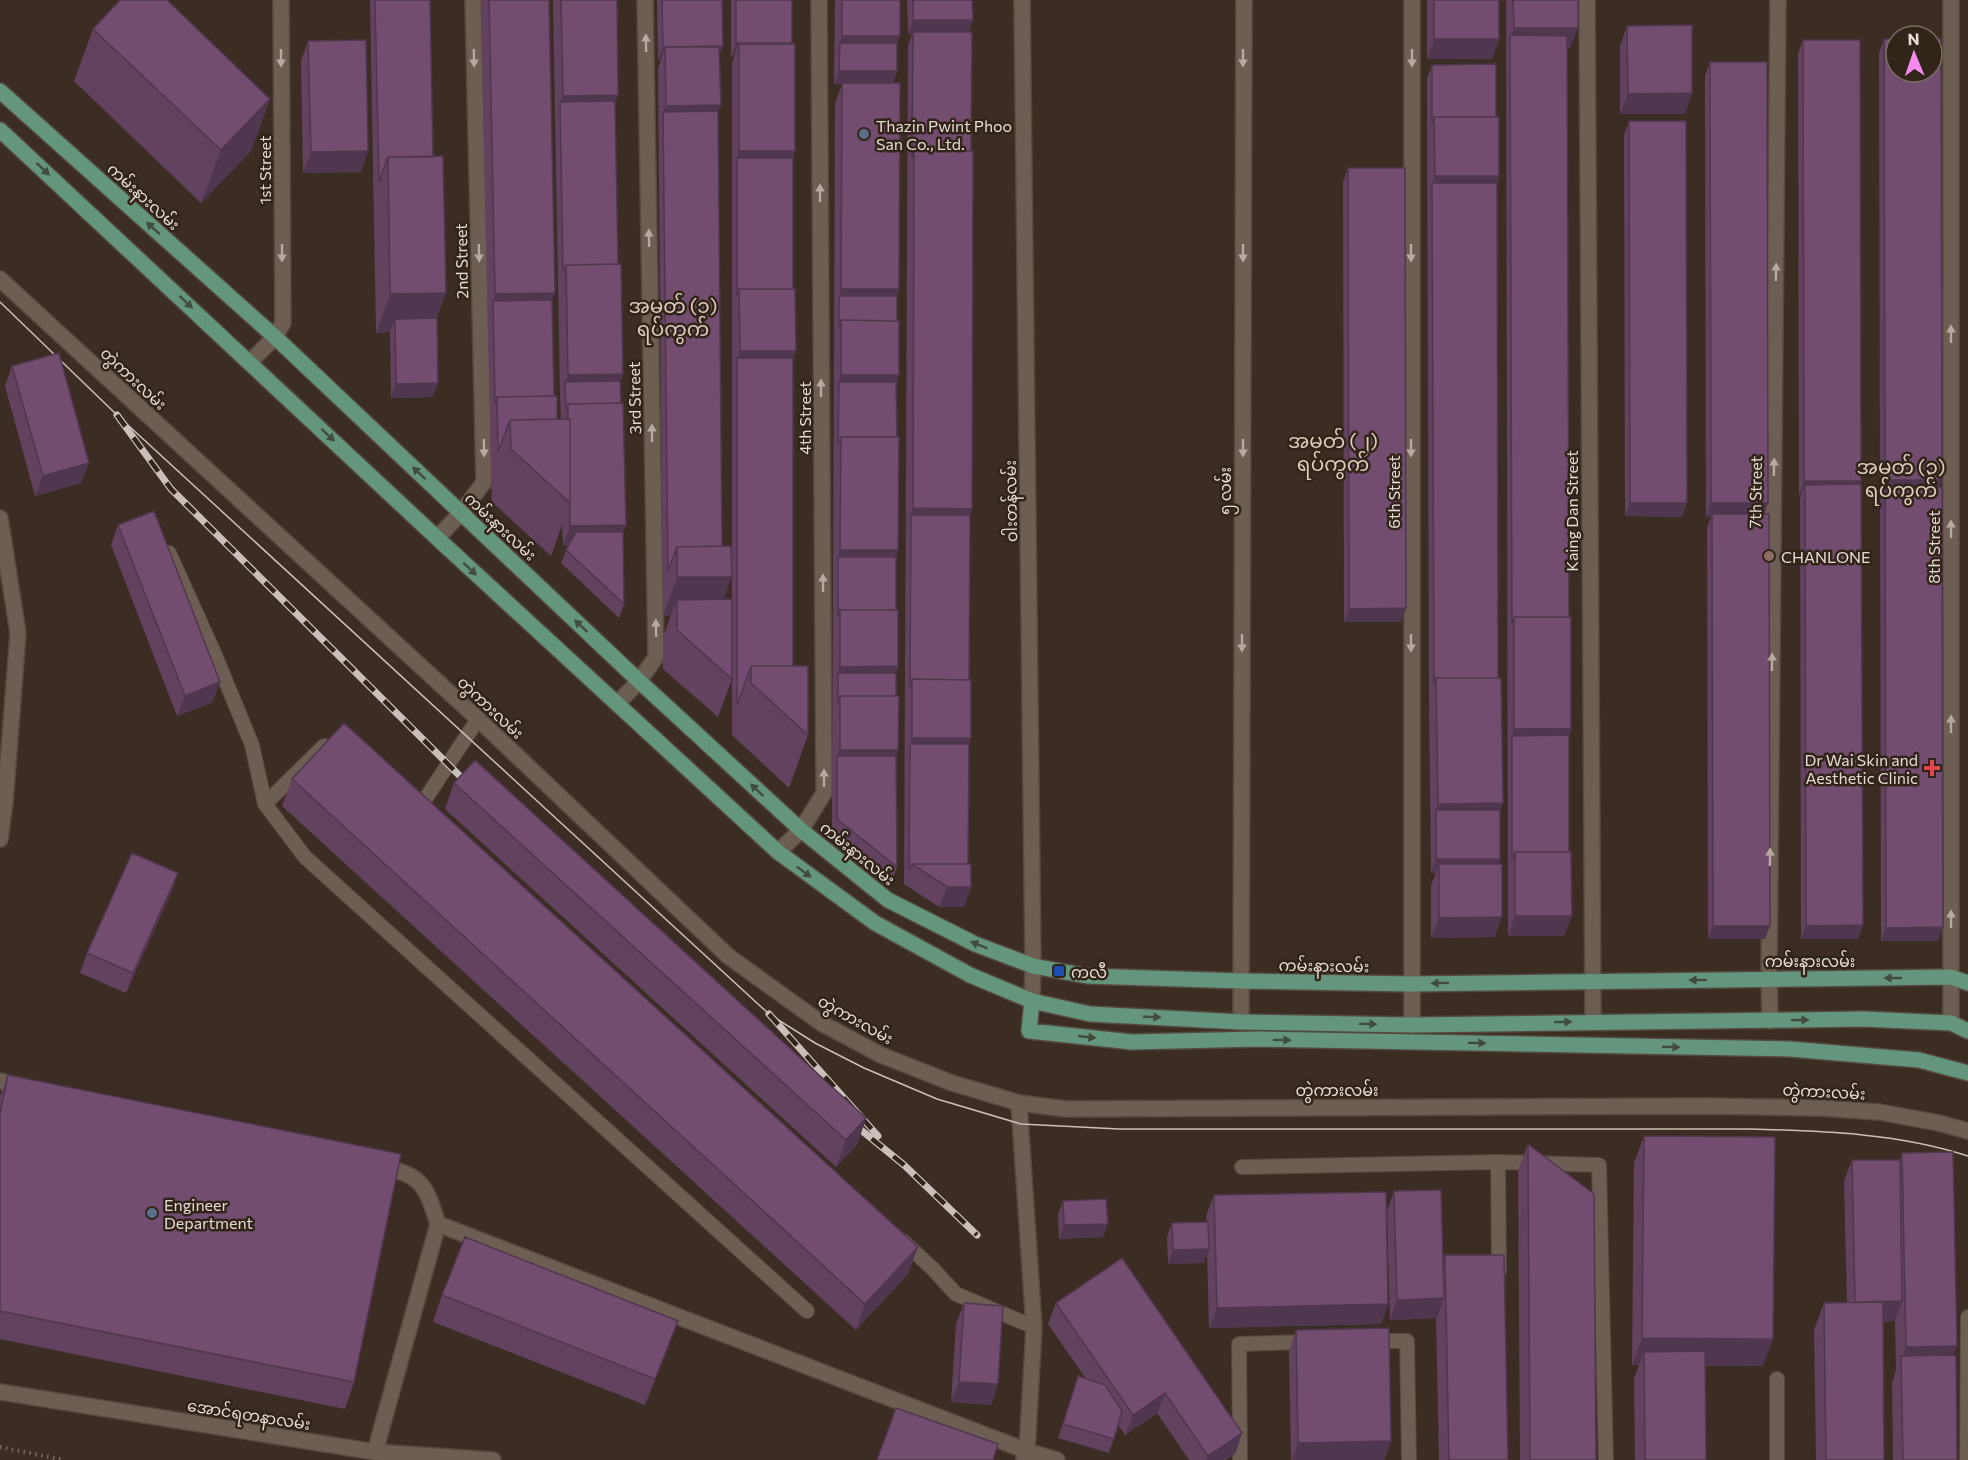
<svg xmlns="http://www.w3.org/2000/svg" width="1968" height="1460" font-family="Commissioner,'Noto Sans Myanmar',sans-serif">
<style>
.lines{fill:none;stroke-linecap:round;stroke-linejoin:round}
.lane-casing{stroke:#554840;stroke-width:16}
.street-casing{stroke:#554840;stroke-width:18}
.secondary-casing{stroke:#554840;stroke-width:18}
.primary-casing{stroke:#554840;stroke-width:18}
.path{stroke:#786b63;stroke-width:4;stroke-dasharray:1.5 4.5;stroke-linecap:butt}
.lane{stroke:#6d5e53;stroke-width:14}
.street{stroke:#6d5e53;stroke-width:15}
.secondary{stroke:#6d5e53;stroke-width:15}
.primary{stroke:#63967d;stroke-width:15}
.tram{stroke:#cbc0b9;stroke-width:1.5}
.rail-casing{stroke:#cbc0b9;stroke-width:7}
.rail{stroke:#312419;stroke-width:4.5;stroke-dasharray:14;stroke-linecap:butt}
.wall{fill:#63425f}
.shaded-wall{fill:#50364e}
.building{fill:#734d6f;stroke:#50364e;stroke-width:1.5}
.oneway{fill:#b5a9a1}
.oneway2{fill:#424c3c}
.service-dot{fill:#5c6f8a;stroke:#312419;stroke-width:2}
.education-dot{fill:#8d6e63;stroke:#312419;stroke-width:2}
.health-dot{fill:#e0444e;stroke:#312419;stroke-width:2}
.transit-dot{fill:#1a4fb4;stroke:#312419;stroke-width:2}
.labels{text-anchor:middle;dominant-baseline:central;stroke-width:5;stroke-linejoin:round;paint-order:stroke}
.poi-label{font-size:16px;fill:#e5dbd5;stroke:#312419;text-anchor:start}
.street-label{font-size:16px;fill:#e5dbd5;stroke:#312419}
.quarter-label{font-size:20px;fill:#ddcbbe;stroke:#312419}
</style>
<rect width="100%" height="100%" fill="#3b2d23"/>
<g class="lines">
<g class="lane-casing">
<path id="lane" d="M169 553 215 655 252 745 265 804 305 857 807 1311
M265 804 324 746
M422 804 478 719
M1498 1162 1499 1271
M1242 1167 1498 1162 1599 1165 1606 1460
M903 1241 932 1268 956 1294 1034 1327
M1373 1341H1407L1409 1460
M1240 1460 1239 1344 1309 1342
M1777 1460V1379
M1967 1460 1968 1317"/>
</g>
<g class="street-casing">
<path id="street" d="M1587 0 1593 1022
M250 362 275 337 283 323 281 0
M0 518 18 633 5 802 0 839
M437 538 461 513 484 482 473 0
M617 704 639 681 656 657 645 0
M778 852 801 830 824 793 819 0
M1770 1021 1769 978 1778 0
M1241 1022 1244 0
M1951 1023V0
M1412 1025V0
M0 1081 25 1087
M1019 1103 1034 1327 1027 1451 1024 1459
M438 1224 1027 1451 1057 1460
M375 1452 438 1224C425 1184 423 1176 380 1166"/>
</g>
<g class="secondary-casing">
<path id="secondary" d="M1022 0 1033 966 1032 1001
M0 279 478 719 728 956 821 1023 881 1055 952 1083 1019 1103 1066 1109 1708 1106 1820 1108 1879 1112 1939 1123 1968 1131
M0 1392 375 1452 493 1460"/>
</g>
<g class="primary-casing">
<path id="primary" d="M0 91 275 337 639 681 801 830 888 900 975 944 1033 966 1087 976 1241 981 1411 984 1951 977 1968 983
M0 130 437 538 778 852 875 923 970 975 1032 1001 1090 1014 1241 1022 1412 1025 1864 1019 1951 1023 1968 1031
M1032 1001 1029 1031 1132 1042 1259 1039 1790 1049 1919 1060 1968 1073"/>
</g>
<path class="path" d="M0 1447 64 1460"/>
<use href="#lane" class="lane"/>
<use href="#street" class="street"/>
<use href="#secondary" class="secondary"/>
<use href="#primary" class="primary"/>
<path class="tram" d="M0 302 117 415 769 1014 815 1043 864 1068 937 1099 1021 1124 1119 1129H1750C1823 1131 1898 1133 1968 1156"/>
<g class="rail-casing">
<path id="rail" d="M117 415 171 489 472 788
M769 1014 878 1136
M850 1121 904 1165 977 1235"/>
</g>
<use href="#rail" class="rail"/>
</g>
<path class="wall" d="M370 0H430L437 318 433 397 391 398 390 332 376 333Z
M481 0H549L555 293 552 300 554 396 557 419H561L560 395 553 0H617L618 95 615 101 618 264 623 374 620 381 626 525 623 532 624 604 619 618 561 563 568 546H563L562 525 551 556 492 502 491 473Z
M657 0H722L720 54 721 105 718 111 722 546 724 599 732 679 718 717 663 669V638L671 615 663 616 658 68 661 60H658Z
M731 0H792V44L795 151 793 158V289L796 351 793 358V666L808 735 789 788 732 735V64L734 57H731Z
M835 0H900V36L897 43V71L893 83 899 289 897 296V437L898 550 896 557V610L898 666 896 673 898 750 896 756 897 867 892 881 832 832 835 104 842 84H834Z
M907 0H972L973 20 968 32 971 151 972 509 970 515 969 680 971 738 969 744 968 864 971 887 964 907H939L904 884 908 46 912 34H908Z
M1427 0H1499V39L1492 59H1427Z
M1506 0H1578L1570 48H1567L1569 617 1571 729 1569 735V852L1572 916 1564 936H1508Z
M1627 26 1692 93 1685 114H1620V46Z
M93 29 270 99 251 151 201 203 74 81Z
M1884 39 1939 487 1938 941H1881L1880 500 1883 494H1880L1879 53Z
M1803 40 1861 481 1860 484 1863 925 1858 939H1801L1800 498 1801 495H1799L1798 54Z
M308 41 361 172 303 173 301 61Z
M1710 62 1768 503 1764 514 1770 926 1765 939H1708L1707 528 1711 517H1706L1705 76Z
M1432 65 1496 117 1499 176 1497 183 1498 678 1503 803 1500 810V859L1498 864 1495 937 1431 938V885L1436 873H1431L1429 698 1427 79Z
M1629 121 1682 517 1625 516 1624 135Z
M1348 168 1401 622H1344L1343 182Z
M12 366 81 483 35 496 5 386Z
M118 525 213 702 177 716 111 545Z
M292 779 918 1247 908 1274 856 1330 282 806Z
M454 783 866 1118 857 1145 836 1167 445 809Z
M178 873 171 893 126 993 80 973 87 953Z
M8 1075 354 1382 345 1409 0 1339V1096Z
M1644 1136 1763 1366H1705L1706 1460H1635L1634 1379 1639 1365H1632L1634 1163Z
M1528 1144 1596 1460H1520L1518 1171Z
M1902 1153 1954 1355 1957 1460H1893L1892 1383 1896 1370 1895 1321 1883 1322 1884 1460H1816L1814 1330 1824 1303H1847L1844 1181 1852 1160H1900Z
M1394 1191 1443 1262 1445 1255 1508 1460H1439L1436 1318 1390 1320 1387 1211Z
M1214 1195 1388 1304 1381 1324 1209 1328 1207 1253 1204 1263 1168 1264 1167 1237 1172 1223 1207 1222 1206 1216Z
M1063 1201 1103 1237 1059 1239 1058 1215Z
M442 1295 678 1321 645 1405 433 1322Z
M964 1303 998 1384 991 1405 951 1402 956 1324Z
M1056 1303 1242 1433 1235 1454 1225 1460H1189L1157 1413 1125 1435 1118 1425 1109 1453 1058 1438 1078 1376 1086 1379 1048 1324Z
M1296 1330 1391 1441 1384 1460H1291L1289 1351Z"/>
<path class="shaded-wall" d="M913 20H973L968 33 908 34Z
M1514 28H1578L1570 48 1510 49V37Z
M842 36H900L892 56 840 43 835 56Z
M1434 39H1499L1492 59H1427Z
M736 43H792L739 44 734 57H731Z
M723 46 718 60 665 47 661 60H658L663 47Z
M839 71H897L892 85 834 84Z
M1692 93 1685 114H1620L1628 94Z
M618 95 610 115 560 102 555 116 563 96Z
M270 99 251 151 201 203 221 150Z
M721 105 713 125 663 112 666 106Z
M368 151 361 172 303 173 311 152Z
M739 151H795L788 171 737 158Z
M1435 176H1499L1492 196 1432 183Z
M841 289H899L892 309 839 296Z
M446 293 432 331 395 319 390 332 376 333 390 294Z
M555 293 547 313 493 301 495 294Z
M740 351H796L788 371 737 358 732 372Z
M623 374 615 395 565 382 568 375Z
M841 375H899L891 395 839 382 834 395Z
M438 383 433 397 391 398 396 384Z
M89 463 81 483 35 496 43 476Z
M1885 480H1942L1937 494 1885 487 1883 494H1880Z
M1804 481H1861L1856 495 1805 485 1801 495H1799Z
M1630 503H1687L1682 517 1625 516Z
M1711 503H1768L1763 517 1712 514 1711 517H1706Z
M913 508 972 509 965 529 911 515 906 528Z
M626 525 618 545 563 546 570 526Z
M840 550H898L891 571 838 557Z
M677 577H732L718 615 677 600 671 615 663 616Z
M1406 608 1401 622H1344L1349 609Z
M898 666 891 687 838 673 833 687 840 667Z
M220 682 213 702 177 716 185 696Z
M1514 729H1571L1564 749 1512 736Z
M912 738H971L964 758 910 744Z
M840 750H898L891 770 837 756Z
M1503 803 1495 824 1436 810 1431 824 1438 804Z
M1436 859H1500L1495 872 1439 864 1436 873H1431Z
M178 873 171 893 126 993 133 973Z
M947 887H971L964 907H939Z
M1515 916H1572L1564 936H1508Z
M1502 917 1495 937 1431 938 1439 918Z
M1863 925 1858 939H1801L1806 926Z
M1713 926H1770L1765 939H1708Z
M1943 927 1938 941H1881L1886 928Z
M866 1118 857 1145 836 1167 846 1140Z
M1108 1224 1103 1237 1059 1239 1064 1225Z
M918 1247 908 1274 856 1330 865 1304Z
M1209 1249 1204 1263 1168 1264 1173 1250Z
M1444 1298 1437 1318 1390 1320 1397 1300Z
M1902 1301 1895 1321 1847 1322 1855 1302Z
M1388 1304 1381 1324 1209 1328 1217 1308Z
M678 1321 669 1347 645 1405 655 1379Z
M1642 1338 1773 1339 1763 1366 1644 1365V1352L1639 1365H1632Z
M1957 1346 1947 1373 1901 1359 1906 1347Z
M959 1382 998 1384 991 1405 951 1402Z
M1165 1393 1157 1413 1125 1435 1133 1415Z
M1242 1433 1235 1454 1225 1460H1206L1208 1456Z
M1391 1441 1384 1460H1292L1298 1443Z"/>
<path class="building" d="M120 0H167L270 99 221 150 93 29Z
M375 0H430L433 157H388L379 182Z
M489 0H549L555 293 495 294Z
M561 0H617L618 95 563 96Z
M662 0H722L723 46 663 47Z
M736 0H792V43H736Z
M842 0H900V36H842Z
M913 0H972L973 20H913Z
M1434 0H1499V39H1434Z
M1513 0H1578V28H1514Z
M1692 25V93L1628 94 1627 26Z
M913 32H972L971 151H914L912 158Z
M1510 35 1567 36 1569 617H1514L1512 623Z
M1884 39H1896V72H1932V39H1941L1942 480H1885Z
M366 40 368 151 311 152 308 41Z
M1803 40H1860L1861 481H1804Z
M840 43H897V71H839Z
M739 44H795V151H739Z
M665 47H719L721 105 666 106Z
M1710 62H1767L1768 503H1711Z
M1496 64V117H1434L1432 124V65Z
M842 83H900L899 289H841Z
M615 101 618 264 566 265 563 271 560 102Z
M718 111 722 546 677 547 668 571 663 112Z
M1434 117H1499V176H1435Z
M1629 121H1686L1687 503H1630Z
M914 151H973L972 509 913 508Z
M443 156 446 293 390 294 388 157Z
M737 158H793V289H739L737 296Z
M1348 168H1405L1406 608 1349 609Z
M1432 183H1497L1498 678H1436L1434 684Z
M621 264 623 374 568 375 566 265Z
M739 289H795L796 351H740Z
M839 296H897V321L841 320 839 327Z
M552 300 554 396 497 397 495 403 493 301Z
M437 318 438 383 396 384 395 319Z
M841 320 899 321V375H841Z
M59 353 89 463 43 476 12 366Z
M737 358H793V666H751L737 705Z
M620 381 621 403 568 404 566 411 565 382Z
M839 382H896L897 437H841L838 444Z
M557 396V419L510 420 498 452 497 397Z
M623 403 626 525 570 526V419H568V404Z
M570 419V503L511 449 510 420Z
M841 437H899L898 550H840Z
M1861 484 1863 925 1806 926 1805 485Z
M1885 487H1942L1943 927 1886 928Z
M154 511 220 682 185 696 118 525Z
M1712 514H1769L1770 926H1713Z
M911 515H970L969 680 912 679 910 686Z
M576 532H623L624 604 566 550Z
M731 546 732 577H677V547Z
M838 557H896V610H840L838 617Z
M732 599V679L677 630V600Z
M840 610H898V666L840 667Z
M1514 617H1571V729H1514Z
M751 666H808V735L751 683Z
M838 673H896V696H840L838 703Z
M1436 678H1501L1503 803 1438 804Z
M912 679 971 680V738H912Z
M840 696H899L898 750H840Z
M344 723 918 1247 865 1304 292 779Z
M1569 735V852H1515L1512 859V736Z
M910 744H969L968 864H912L909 870Z
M837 756H896L897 867 837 819Z
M475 760 866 1118 846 1140 454 783Z
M1436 810H1500V859H1436Z
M1515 852H1571L1572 916H1515Z
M132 853 178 873 133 973 87 953Z
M912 864H971V887H947Z
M1439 864H1502V917L1439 918Z
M8 1075 401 1154 354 1382 0 1311V1113Z
M1644 1136 1775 1137 1773 1339 1642 1338Z
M1528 1144 1594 1194 1596 1460H1530Z
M1953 1152 1957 1346 1906 1347 1902 1153Z
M1852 1160H1900L1902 1301 1855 1302Z
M1441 1190 1444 1298 1397 1300 1394 1191Z
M1386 1192 1388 1304 1217 1308 1214 1195Z
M1106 1199 1108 1224 1064 1225 1063 1201Z
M1208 1222 1209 1249 1173 1250 1172 1223Z
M465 1237 678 1321 655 1379 442 1295Z
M1445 1255H1504L1508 1460H1449Z
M1122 1258 1242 1433 1208 1456 1165 1393 1133 1415 1056 1303Z
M1883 1302 1884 1460H1826L1824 1303Z
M964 1303 1003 1306 998 1384 959 1382Z
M1389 1328 1391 1441 1298 1443 1296 1330Z
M1705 1351 1706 1460H1645L1644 1352Z
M1956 1355 1957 1460H1903L1901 1356Z
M1078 1376 1105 1385 1122 1411 1114 1439 1063 1424Z
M896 1408 998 1444 993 1460H877Z"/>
<defs><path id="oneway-solid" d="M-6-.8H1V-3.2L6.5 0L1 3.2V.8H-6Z" transform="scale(1.5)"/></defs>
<g class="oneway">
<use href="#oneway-solid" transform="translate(646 43) rotate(-91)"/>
<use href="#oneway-solid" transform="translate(281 58) rotate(90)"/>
<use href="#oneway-solid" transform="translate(474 58) rotate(89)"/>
<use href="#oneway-solid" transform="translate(1243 58) rotate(90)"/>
<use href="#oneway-solid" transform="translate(1412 58) rotate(90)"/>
<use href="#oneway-solid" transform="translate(820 193) rotate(-90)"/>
<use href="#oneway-solid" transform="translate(649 238) rotate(-91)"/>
<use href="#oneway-solid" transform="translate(282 253) rotate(90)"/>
<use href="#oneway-solid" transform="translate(479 253) rotate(89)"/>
<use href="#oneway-solid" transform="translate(1243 253) rotate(90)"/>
<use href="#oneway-solid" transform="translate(1411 253) rotate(90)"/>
<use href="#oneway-solid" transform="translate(1776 272) rotate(-89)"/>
<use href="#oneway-solid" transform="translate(1951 334) rotate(-90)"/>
<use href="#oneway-solid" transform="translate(821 388) rotate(-90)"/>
<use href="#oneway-solid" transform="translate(652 433) rotate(-91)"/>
<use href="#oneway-solid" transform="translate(484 448) rotate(89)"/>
<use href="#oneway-solid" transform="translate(1243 448) rotate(90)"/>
<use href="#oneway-solid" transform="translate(1411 448) rotate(90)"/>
<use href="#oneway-solid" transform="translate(1774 467) rotate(-89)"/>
<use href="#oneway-solid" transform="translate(1951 529) rotate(-90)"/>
<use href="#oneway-solid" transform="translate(823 583) rotate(-90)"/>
<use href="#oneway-solid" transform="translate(656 628) rotate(-91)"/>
<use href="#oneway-solid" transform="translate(1242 643) rotate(90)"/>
<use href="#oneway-solid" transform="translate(1411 643) rotate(90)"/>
<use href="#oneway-solid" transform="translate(1772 662) rotate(-89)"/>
<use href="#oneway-solid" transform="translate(1951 724) rotate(-90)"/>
<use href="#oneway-solid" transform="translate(824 778) rotate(-90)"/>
<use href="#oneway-solid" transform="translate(1770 857) rotate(-89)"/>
<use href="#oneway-solid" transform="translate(1951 919) rotate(-90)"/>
</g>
<g class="oneway2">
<use href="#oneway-solid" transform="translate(43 169) rotate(43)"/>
<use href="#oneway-solid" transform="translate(153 228) rotate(-138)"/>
<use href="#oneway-solid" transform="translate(186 302) rotate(43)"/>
<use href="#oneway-solid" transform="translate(328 435) rotate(43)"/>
<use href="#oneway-solid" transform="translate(419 473) rotate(-137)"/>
<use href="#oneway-solid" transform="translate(470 569) rotate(43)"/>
<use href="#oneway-solid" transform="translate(581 626) rotate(-137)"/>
<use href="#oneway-solid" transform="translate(757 790) rotate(-137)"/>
<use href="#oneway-solid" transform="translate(804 872) rotate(37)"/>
<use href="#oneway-solid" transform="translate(979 945) rotate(-158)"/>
<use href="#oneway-solid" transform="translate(1893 978) rotate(180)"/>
<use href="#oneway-solid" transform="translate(1698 980) rotate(179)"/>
<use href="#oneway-solid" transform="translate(1440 983) rotate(179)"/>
<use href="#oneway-solid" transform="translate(1152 1017) rotate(3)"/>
<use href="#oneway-solid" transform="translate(1800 1020) rotate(-1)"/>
<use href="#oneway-solid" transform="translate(1563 1022) rotate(-1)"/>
<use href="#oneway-solid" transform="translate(1368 1024) rotate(1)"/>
<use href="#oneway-solid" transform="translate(1087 1037) rotate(6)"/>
<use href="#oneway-solid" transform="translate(1282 1040) rotate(1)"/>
<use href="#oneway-solid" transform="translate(1477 1043) rotate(1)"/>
<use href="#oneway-solid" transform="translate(1671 1047) rotate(1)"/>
</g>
<g class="service-dot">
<circle cx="864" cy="134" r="6"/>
<circle cx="152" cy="1213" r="6"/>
</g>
<circle class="education-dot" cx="1769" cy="556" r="6"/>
<path class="health-dot" d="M1929 759h6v6h6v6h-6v6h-6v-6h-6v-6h6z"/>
<rect class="transit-dot" x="1053" y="965" width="12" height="12" rx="3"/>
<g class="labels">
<g class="poi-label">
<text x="876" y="125">Thazin Pwint Phoo<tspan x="876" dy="18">San Co., Ltd.</tspan></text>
<text x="1781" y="556">CHANLONE</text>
<text x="1918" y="759" text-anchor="end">Dr Wai Skin and<tspan x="1918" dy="18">Aesthetic Clinic</tspan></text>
<text x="1071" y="971">ကလီ</text>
<text x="164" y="1204">Engineer<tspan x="164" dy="18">Department</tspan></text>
</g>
<g class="street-label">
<text transform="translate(264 170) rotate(-90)">1st Street</text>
<text transform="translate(144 196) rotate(42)">ကမ်းနားလမ်း</text>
<text transform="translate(461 261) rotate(-91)">2nd Street</text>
<text transform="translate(134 378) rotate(43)">တွဲကားလမ်း</text>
<text transform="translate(634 398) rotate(-91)">3rd Street</text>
<text transform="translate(804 418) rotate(-90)">4th Street</text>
<text transform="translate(1224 491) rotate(-90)">၅ လမ်း</text>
<text transform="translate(1393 492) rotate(-90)">6th Street</text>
<text transform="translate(1755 492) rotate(-89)">7th Street</text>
<text transform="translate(1010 501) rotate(-91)">ဝါးတန်လမ်း</text>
<text transform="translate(1571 511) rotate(-90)">Kaing Dan Street</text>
<text transform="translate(501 526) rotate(43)">ကမ်းနားလမ်း</text>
<text transform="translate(1933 547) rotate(-90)">8th Street</text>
<text transform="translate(491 707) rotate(43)">တွဲကားလမ်း</text>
<text transform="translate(858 853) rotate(39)">ကမ်းနားလမ်း</text>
<text x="1810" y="960">ကမ်းနားလမ်း</text>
<text transform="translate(1324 965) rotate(1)">ကမ်းနားလမ်း</text>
<text transform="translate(856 1019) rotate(29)">တွဲကားလမ်း</text>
<text x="1337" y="1089">တွဲကားလမ်း</text>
<text transform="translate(1824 1091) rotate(3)">တွဲကားလမ်း</text>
<text transform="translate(249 1414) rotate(9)">အောင်ရတနာလမ်း</text>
</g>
<g class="quarter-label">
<text x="673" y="305">အမှတ် (၁)<tspan x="673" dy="23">ရပ်ကွက်</tspan></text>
<text x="1333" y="440">အမှတ် (၂)<tspan x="1333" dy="23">ရပ်ကွက်</tspan></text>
<text x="1901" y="466">အမှတ် (၃)<tspan x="1901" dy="23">ရပ်ကွက်</tspan></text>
</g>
</g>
<g transform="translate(1914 54) rotate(358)"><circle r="28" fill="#312419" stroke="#796d64" stroke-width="1.5"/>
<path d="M0-4.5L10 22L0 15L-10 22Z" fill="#f689ed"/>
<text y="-9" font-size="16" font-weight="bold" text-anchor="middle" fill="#e5dbd5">N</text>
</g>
</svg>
